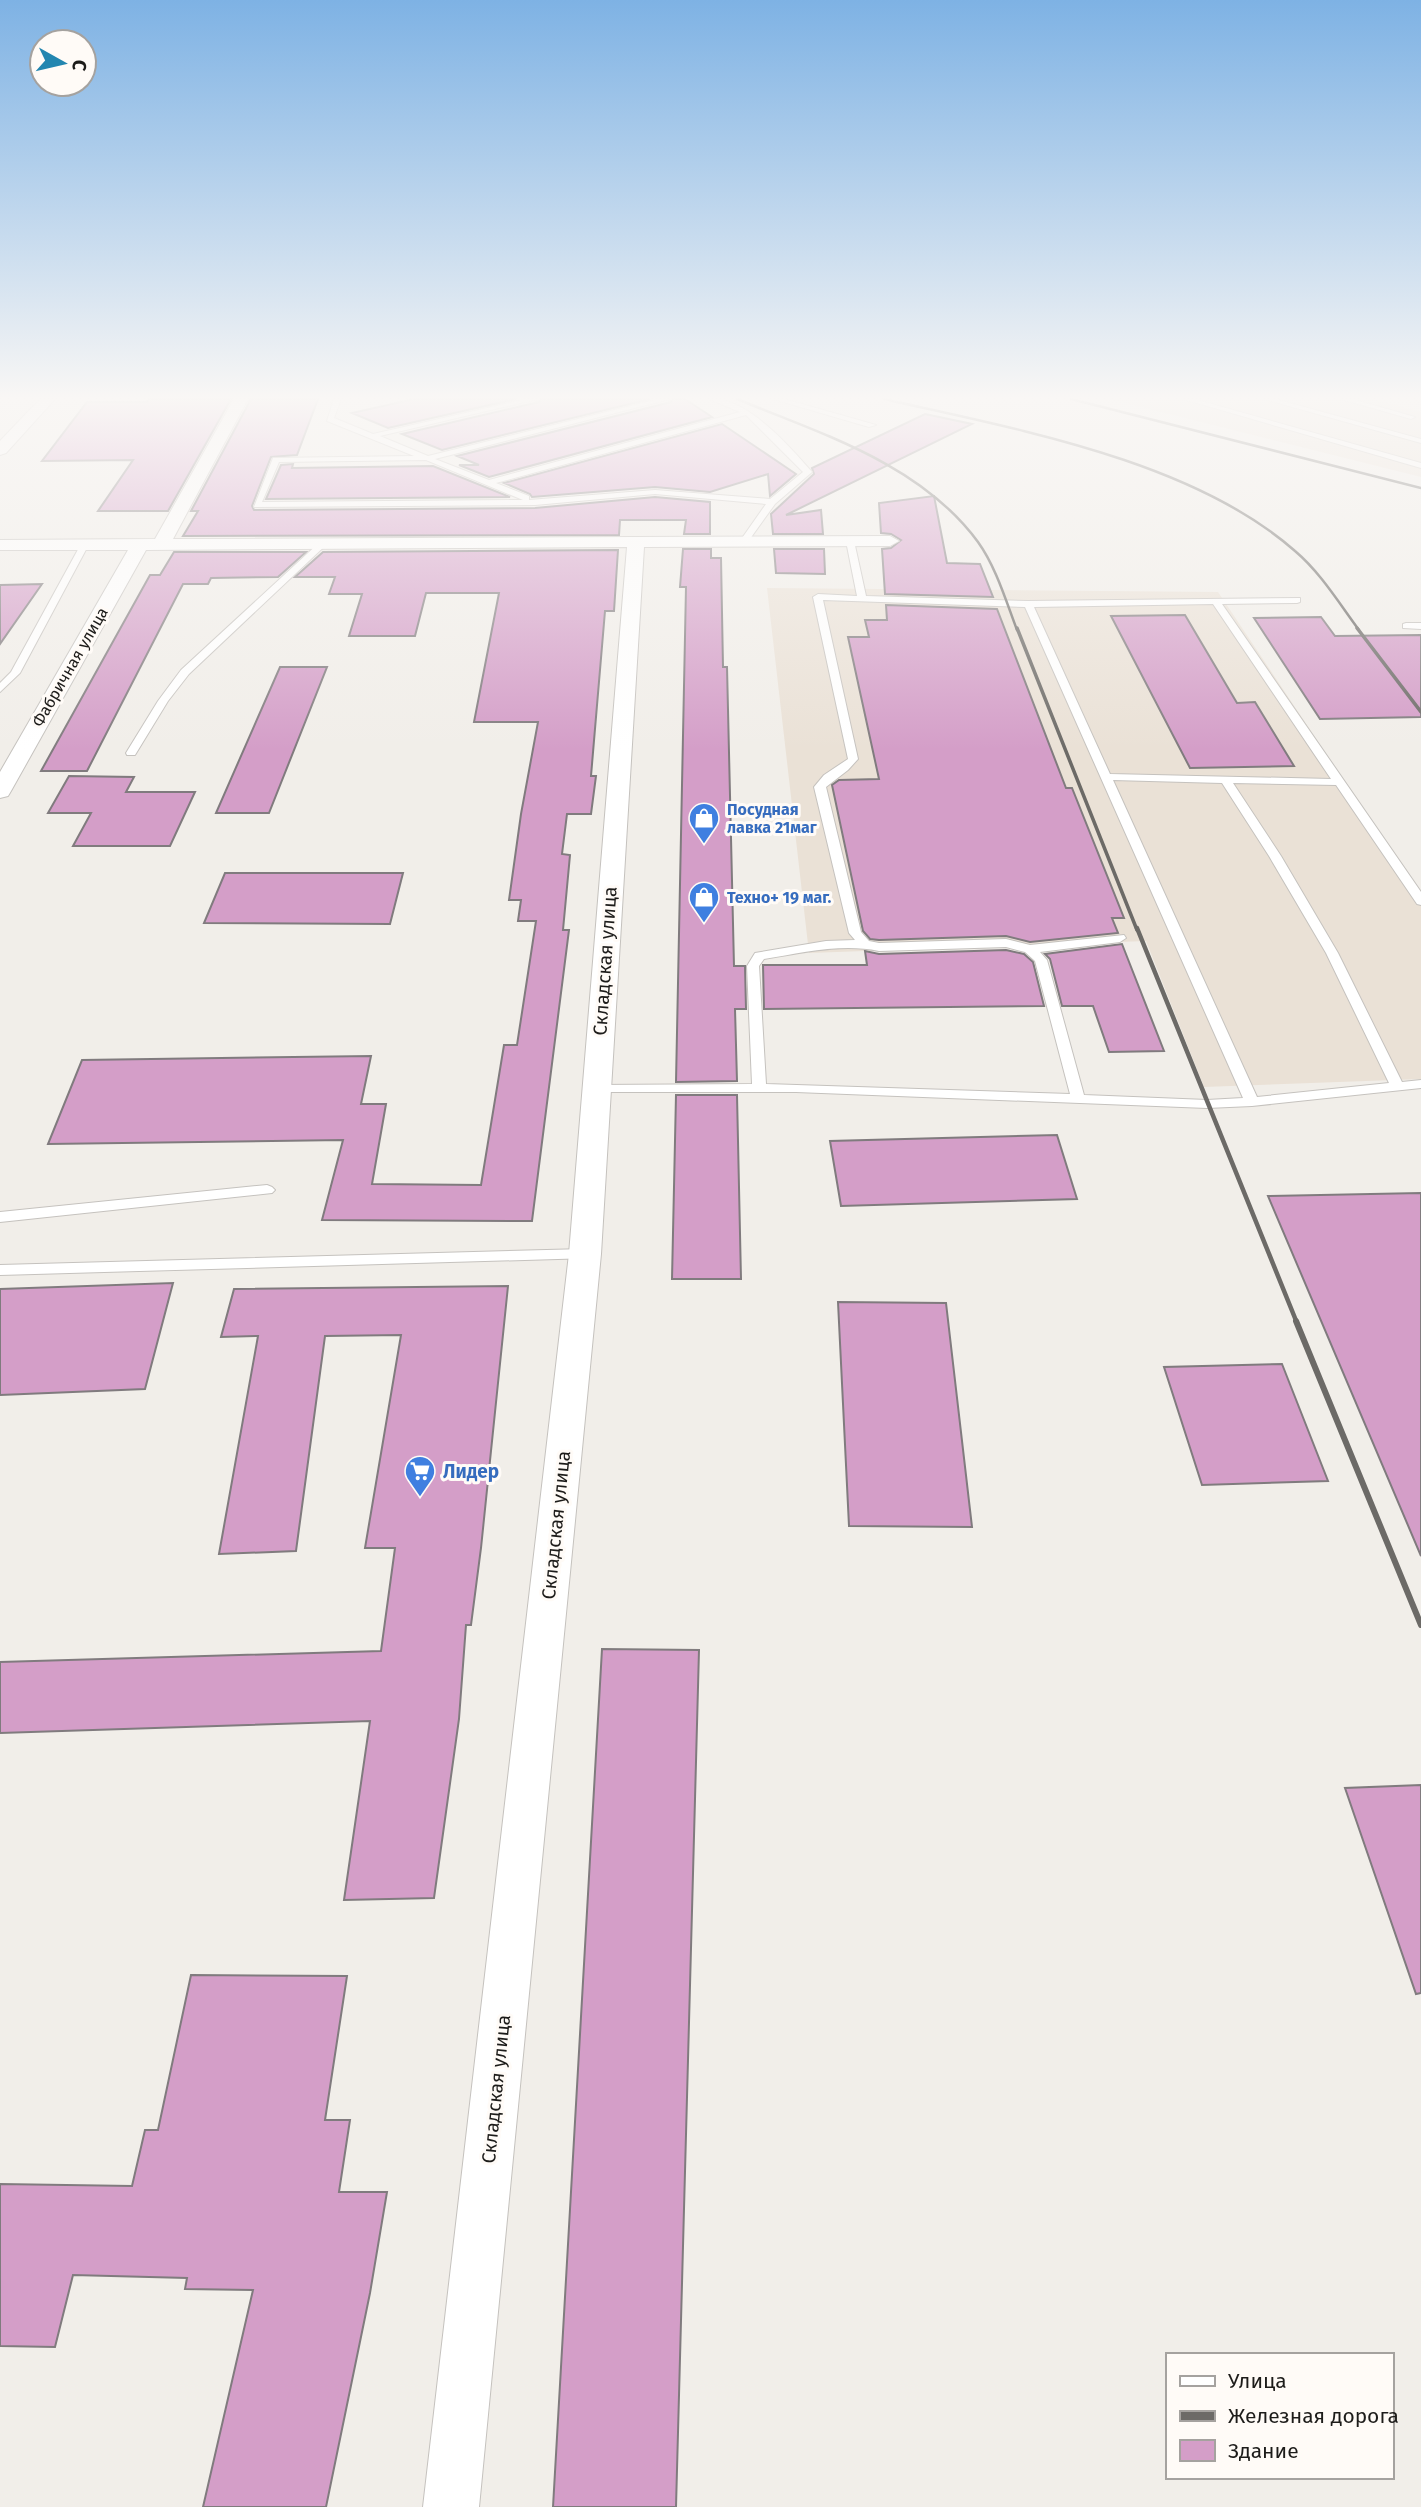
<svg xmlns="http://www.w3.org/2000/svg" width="1421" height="2507" font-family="'Fira Sans',sans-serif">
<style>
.built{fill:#eae1d6}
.building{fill:#d49ec8;stroke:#807b7e;stroke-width:2}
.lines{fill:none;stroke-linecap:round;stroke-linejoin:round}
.lane-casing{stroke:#c5c2be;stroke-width:2}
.street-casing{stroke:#c5c2be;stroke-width:2}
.lane{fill:#fff;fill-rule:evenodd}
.street{fill:#fff;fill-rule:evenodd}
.rail-far3{stroke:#6c6a67;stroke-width:2.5}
.rail-far2{stroke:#6c6a67;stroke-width:3.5}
.rail-far1{stroke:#6c6a67;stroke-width:4.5}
.rail{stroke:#6c6a67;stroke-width:6}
.labels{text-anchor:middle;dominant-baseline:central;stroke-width:6;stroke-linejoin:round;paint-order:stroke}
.far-street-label{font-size:16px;fill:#1d1c1a;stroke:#fffbf7}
.far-shop-label{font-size:16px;font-weight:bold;fill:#366cbe;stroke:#fffbf7;text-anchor:start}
.street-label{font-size:19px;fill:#1d1c1a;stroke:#fffbf7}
.shop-label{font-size:19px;font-weight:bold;fill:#366cbe;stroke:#fffbf7;text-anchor:start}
</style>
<rect width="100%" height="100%" fill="#f1eee9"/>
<path class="built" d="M1109 399H1374L1421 412V477Z
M767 588 1218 592 1421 896V1079L1204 1087 1146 941 809 953Z"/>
<path class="building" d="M149 399H231L168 511H98L133 460 42 461 87 402H147Z
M251 399H318L297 455 271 457 252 506 254 510 535 508 655 497 710 502V534H684L686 520H620L619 535 183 536 198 511H191Z
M414 399H516L388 428 352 413Z
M541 399H650L442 450 402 434 539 402Z
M673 399H685L712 417 489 477 459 465H479L457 456 671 402Z
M925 414 972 424 786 515 821 510 823 534H773L771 514 814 474 812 468Z
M722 424 796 474 770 496 768 474 710 492 655 487 532 497 530 494 504 483Z
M293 464 292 468 433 466 510 497 266 499 281 465Z
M934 496 947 563 980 564 993 597 885 594 882 549 891 548 901 540 891 534 881 533 879 503Z
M683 549H711V558H721L723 667H727L734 966H745L746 1009H735L737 1081 676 1082 686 587H680Z
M774 549H824L825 574 776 573Z
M618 550 614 611H605L591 776H596L591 814H567L562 854 570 855 563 930H569L532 1221 322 1220 343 1140 48 1144 82 1060 371 1056 361 1104H386L372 1184 481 1185 504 1045H517L536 921H518L521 900H509L521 814 538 722H474L499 593H426L415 636H349L362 594H329L335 577H295L323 552Z
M174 552H306L278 577 211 578 208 584H183L87 771H41L150 575H160Z
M42 584 0 644V585Z
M886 605 997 609 1066 788H1072L1124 918H1112L1118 933 1030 942 1006 936 879 940 870 939 863 931 832 785 839 780 879 779 848 637H869L865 620H887Z
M1185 615 1237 703 1255 702 1294 766 1190 768 1111 616Z
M1321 617 1335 636 1421 635V717L1320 719 1254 618Z
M280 667H327L269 813H216Z
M69 776 134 777 126 792H195L170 846H73L91 813H48Z
M225 873H403L390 924 204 923Z
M1122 944 1164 1051 1109 1052 1093 1006H1062L1050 959 1045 954Z
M1006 950 1024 954 1033 962 1044 1006 764 1009 763 965H867L865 951 879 954Z
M676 1095H737L741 1279H672Z
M1057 1135 1077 1199 841 1206 830 1141Z
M1421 1193V1556L1268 1196Z
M173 1283 145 1389 0 1395V1289Z
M508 1286 481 1548 471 1625H466L459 1719 434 1898 344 1900 370 1721 0 1733V1662L381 1651 395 1548H365L401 1335 325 1336 296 1551 219 1554 258 1336 221 1337 234 1289Z
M838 1302 946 1303 972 1527 849 1526Z
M1282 1364 1328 1481 1202 1485 1164 1367Z
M602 1649 699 1650 676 2507H553Z
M1421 1785V1993L1416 1994 1345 1788Z
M191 1975 347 1976 325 2120H350L339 2192H387L370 2293 326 2507H203L253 2290 185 2289 187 2278 73 2275 55 2347 0 2346V2184L132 2186 145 2130H158Z"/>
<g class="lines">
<g class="lane-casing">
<path id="lane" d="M334 399H341L334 418 373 434 526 399H538L380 436 428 456 659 399H670L435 459 489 480 740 412 709 399C746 396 789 446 812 472L775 504 747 543 744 544 740 541 766 504 655 494 535 505 254 507 273 458 414 456 327 421ZM746 415 803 472 770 499 655 490 529 500V496L496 483ZM426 460 523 500 262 502 279 462Z
M773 399H784L876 425 869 427Z
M1183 399H1194L1421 463V468Z
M1264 399H1275L1421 439V443Z
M1341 399H1352L1415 417 1411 419Z
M850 538 854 541 866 596 1028 601 1300 598V602L1297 603 1222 604 1421 892V905L1417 904 1336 785 1233 783 1281 856 1338 953 1402 1082 1421 1080V1088L1252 1106 1207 1108 796 1092H590L588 1089 590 1086 595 1085 752 1084 747 966 755 953 826 941 855 940 849 933 814 787 824 775 848 759 813 597 818 594 857 596 846 541ZM823 600 1025 607 1243 1098 1207 1100 1084 1095 1047 960 1040 952 1120 942 1126 938 1124 935 1030 945 1006 939 879 943 869 941 861 932 826 787 848 770 858 759ZM1213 604 1331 779 1110 774 1034 607ZM1113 780 1222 783 1269 856 1326 953 1389 1083 1257 1097ZM1006 947 1025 952 1035 961 1070 1094 766 1084 759 966 764 959C802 953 841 943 879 951Z
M85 541 89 544 20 673 0 692V683L11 672 81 544Z
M321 541 328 543 189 674 168 701 135 755H127L126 753 158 701 181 670Z
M1406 623H1421V629L1403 628V624Z
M267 1185 272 1187 275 1190 272 1193 0 1222V1212Z
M585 1249 593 1254 591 1258 0 1275V1265Z"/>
</g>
<g class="street-casing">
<path id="street" d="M40 399H55L6 453 0 455V441Z
M234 399H248L173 539 890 536 899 541 890 546 644 547 601 1254 479 2507H423L569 1254 627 547 146 550 11 791 8 796 0 798V772L128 550H0V540L155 539Z"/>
</g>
<use href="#lane" class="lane"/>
<use href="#street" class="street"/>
<path class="rail-far3" d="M737 399C822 434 921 464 978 542 996 567 1006 601 1017 630
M884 399C1015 429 1192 460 1295 551 1320 572 1339 603 1359 630
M1071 399 1421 488"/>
<path class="rail-far2" d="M1017 628 1137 930
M1357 628 1421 712"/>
<path class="rail-far1" d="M1137 928 1297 1323"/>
<path class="rail" d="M1296 1321 1421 1625"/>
</g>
<linearGradient id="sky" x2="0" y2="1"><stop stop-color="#7eb2e4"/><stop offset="0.53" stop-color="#f9f7f5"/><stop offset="1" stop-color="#f9f7f5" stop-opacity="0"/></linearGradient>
<rect width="1421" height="750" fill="url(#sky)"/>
<defs>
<g id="shop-pin" transform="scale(1.575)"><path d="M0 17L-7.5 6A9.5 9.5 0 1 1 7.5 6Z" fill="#3f7fe0" stroke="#fffbf7"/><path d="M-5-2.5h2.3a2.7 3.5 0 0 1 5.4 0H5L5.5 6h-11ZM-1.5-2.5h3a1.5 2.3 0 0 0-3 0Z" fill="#fff"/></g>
<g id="supermarket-pin" transform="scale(1.575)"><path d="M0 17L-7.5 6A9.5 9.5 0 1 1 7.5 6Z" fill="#3f7fe0" stroke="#fffbf7"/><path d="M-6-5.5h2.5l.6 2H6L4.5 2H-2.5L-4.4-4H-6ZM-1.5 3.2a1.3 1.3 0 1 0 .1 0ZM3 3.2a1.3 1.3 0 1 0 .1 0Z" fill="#fff"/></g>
</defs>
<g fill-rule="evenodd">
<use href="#shop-pin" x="704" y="818"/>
<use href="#shop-pin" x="704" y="897"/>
<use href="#supermarket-pin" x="420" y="1471"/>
</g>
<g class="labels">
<g class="far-street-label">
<text transform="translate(70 667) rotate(-60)">Фабричная улица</text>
</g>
<g class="far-shop-label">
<text x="727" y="809">Посудная<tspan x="727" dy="18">лавка 21маг</tspan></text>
<text x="727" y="897">Техно+ 19 маг.</text>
</g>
<g class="street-label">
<text transform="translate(605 961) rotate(-86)">Складская улица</text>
<text transform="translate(556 1525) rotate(-84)">Складская улица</text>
<text transform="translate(496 2089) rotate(-84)">Складская улица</text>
</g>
<g class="shop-label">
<text x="443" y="1471">Лидер</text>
</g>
</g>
<rect x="1166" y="2353" width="228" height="126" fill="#fffbf7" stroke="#a5a29f" stroke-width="2"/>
<rect x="1180" y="2376" width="35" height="10" fill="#ffffff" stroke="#a5a29f" stroke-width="2"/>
<text x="1228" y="2388" font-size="21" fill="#1d1c1a">Улица</text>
<rect x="1180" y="2411" width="35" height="10" fill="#6c6a67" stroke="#a5a29f" stroke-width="2"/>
<text x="1228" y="2423" font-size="21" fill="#1d1c1a">Железная дорога</text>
<rect x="1180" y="2440" width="35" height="21" fill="#d49ec8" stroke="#a5a29f" stroke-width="2"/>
<text x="1228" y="2458" font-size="21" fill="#1d1c1a">Здание</text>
<g transform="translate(63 63) rotate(98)"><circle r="33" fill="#fffbf7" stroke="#a5a29f" stroke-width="2"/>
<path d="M0-5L12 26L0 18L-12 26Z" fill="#2386b0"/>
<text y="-10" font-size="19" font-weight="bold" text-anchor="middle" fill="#1d1c1a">С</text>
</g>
</svg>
